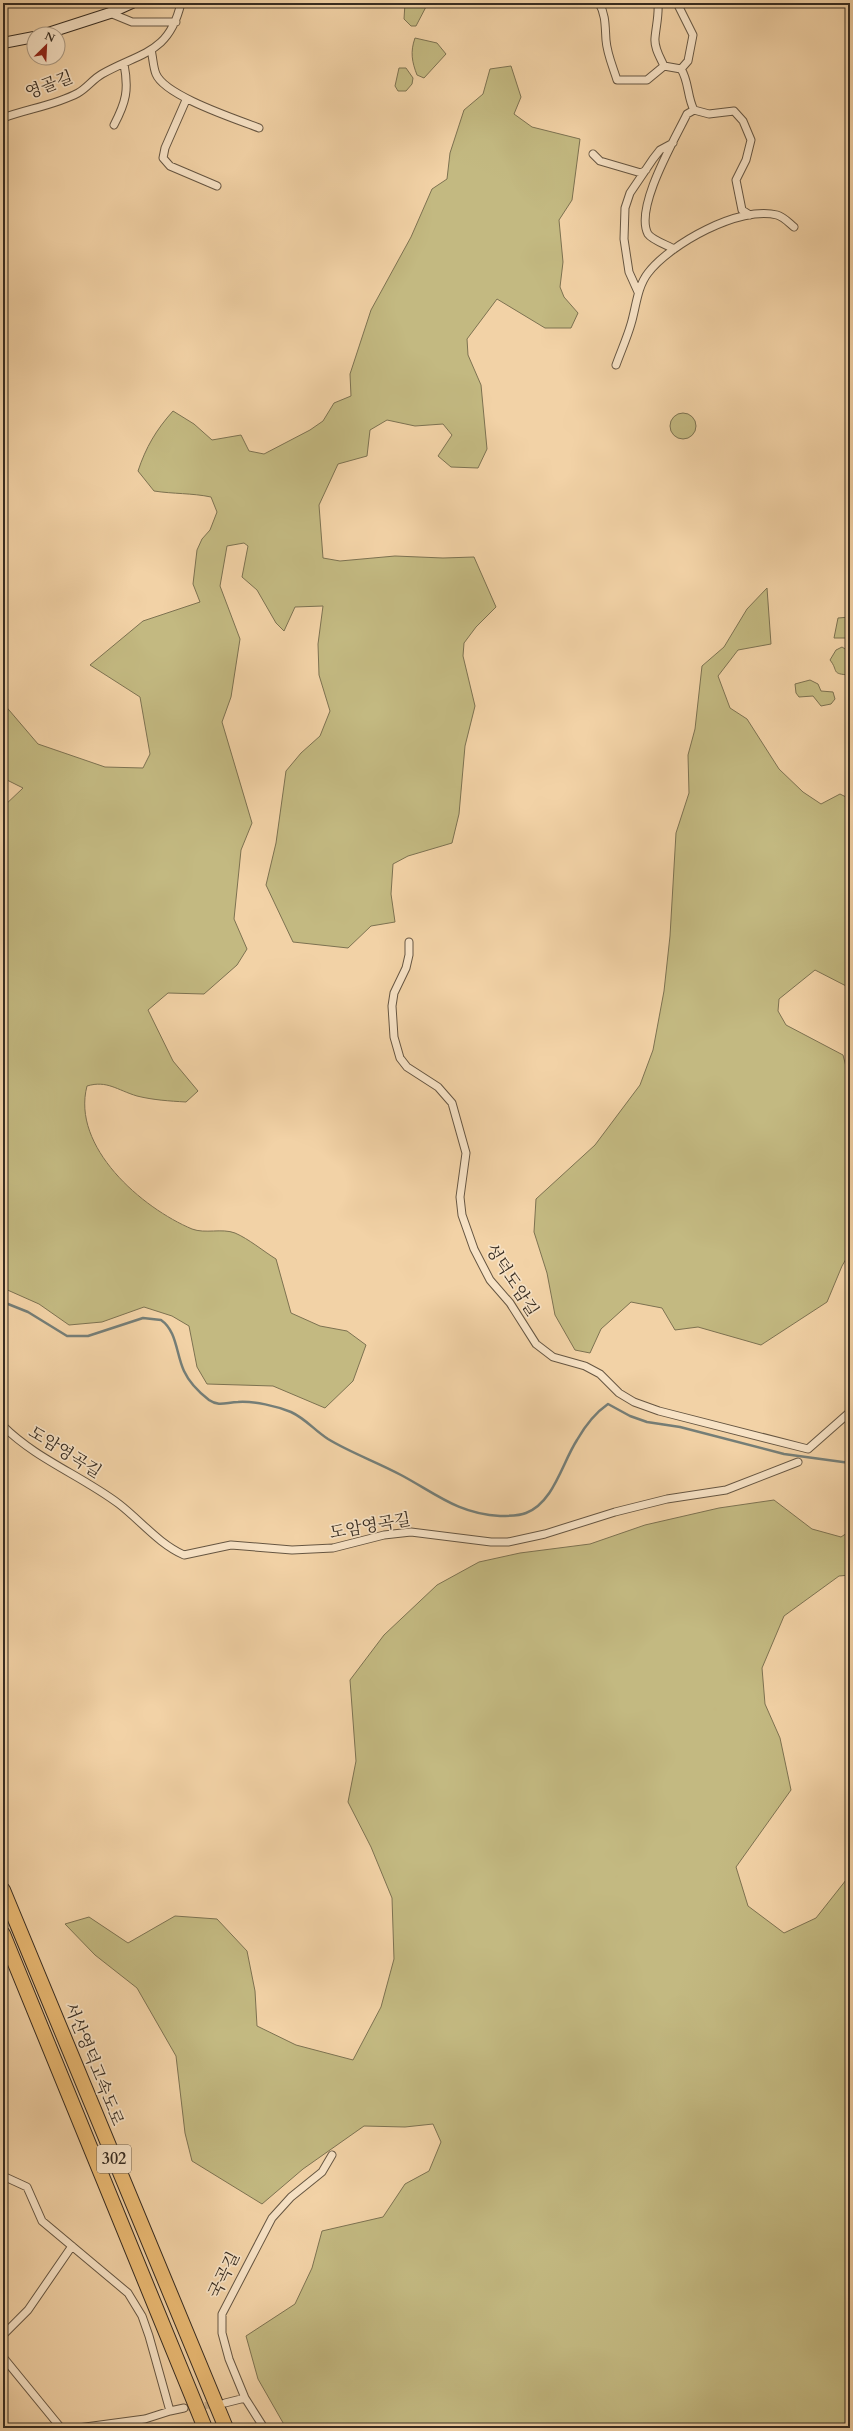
<svg xmlns="http://www.w3.org/2000/svg" width="853" height="2431" font-family="Cardo,'Noto Serif KR',serif">
<style>
.green{fill:#c3b981;stroke:#7d7251}
.lines{fill:none;stroke-linecap:round;stroke-linejoin:round}
.stream{stroke:#757e77;stroke-width:2.5}
.minor-tunnel{stroke:#cdb18b;stroke-width:7;stroke-dasharray:7 3.5;stroke-linecap:butt}
.minor-casing{stroke:#665642;stroke-width:9}
.secondary-casing{stroke:#372c21;stroke-width:12}
.motorway-casing{stroke:#372c21;stroke-width:16}
.minor{stroke:#f7e2c5;stroke-width:7}
.secondary{stroke:#f7e2c5;stroke-width:10}
.motorway{stroke:#e9b973;stroke-width:14}
.labels{text-anchor:middle;dominant-baseline:central;stroke-width:3.5;stroke-linejoin:round;paint-order:stroke}
.shield{fill:#f7e2c5;stroke:#716352;stroke-width:1}
.shield-label{font-size:16px;font-weight:bold;fill:#372c21}
.street-label{font-size:17px;fill:#372c21;stroke:#f7e2c5}
</style>
<rect width="100%" height="100%" fill="#f2d2a6"/>
<filter id="stains"><feTurbulence type="fractalNoise" baseFrequency=".005" numOctaves="4"/><feColorMatrix values="0 0 0 0 .2 0 0 0 0 .09 0 0 0 0 .02 0 0 0 .5 -.17"/></filter>
<radialGradient id="worn" r=".72"><stop offset=".6" stop-color="#630" stop-opacity="0"/><stop offset="1" stop-color="#630" stop-opacity=".3"/></radialGradient>
<path class="green" d="M405 3H428L416 26H411L404 19Z
M415 38 437 43 446 54 424 78 417 75C412 62 410 52 415 38Z
M511 66 521 97 514 114 532 127 580 139 572 200 559 220 563 262 560 287 564 297 578 313 571 328H545L497 299 467 339 468 355 481 385 487 449 478 468 451 467 438 456 452 435 443 424 415 426 387 420 370 430 367 456 338 464 319 505 323 558 340 561 395 556 443 558 474 557 496 607 476 627 464 643 463 656 475 706 465 746 459 814 452 843 408 856 393 864 391 894 395 922 371 926 348 948 293 942 266 885 276 843 286 771 301 753 320 736 330 711 319 675 318 644 323 606 295 607 284 631 276 623 257 590 242 577 248 546 244 543 227 546 220 586 240 639 231 697 222 722 252 823 241 850 234 919 247 949 237 965 204 994 168 993 148 1010 173 1061 198 1091 186 1102C169 1101 153 1100 137 1096 117 1090 107 1080 87 1086 71 1147 142 1208 192 1229 205 1234 222 1228 235 1233 249 1239 263 1251 276 1259L291 1313 320 1326 347 1331 366 1345 353 1381 325 1408 273 1386 207 1384 197 1367 189 1326 172 1316 144 1307 102 1322 69 1325 39 1304 3 1288V807L23 788 3 778V703L38 744 105 767 143 768 150 754 140 697 90 665 143 621 200 602 193 584 197 550 202 539 210 530 217 512 211 497C192 493 173 494 154 491L138 471C146 447 156 430 173 411L194 424 212 440 241 435 249 451 264 454 310 430 323 421 334 403 351 396 350 374 371 310 411 237 432 189 447 179 450 153 464 110 483 94 490 69Z
M399 68H406L413 78 412 84 406 91H398L395 86Z
M670 426a13 13 0 1 1 26 0a13 13 0 1 1-26 0Z
M767 588 771 644 738 650 718 676 730 708 747 719 779 769 803 792 821 804 840 794 850 799V988L815 970 779 999 778 1011 786 1025 843 1055 850 1082V1252L842 1266 827 1302 761 1345 698 1327 675 1330 662 1308 631 1302 601 1329 590 1353 575 1350 555 1315 547 1273 534 1232 536 1199 595 1145 640 1085 653 1050 664 991 670 936 676 833 689 793 688 755 695 729 702 666 724 647 747 609Z
M850 617V638H834L838 618Z
M842 647 850 652V675C830 674 839 671 830 660L836 650Z
M810 680 818 684 821 691 833 692 835 699 831 704 821 706 813 696 799 697 796 693 795 684Z
M774 1500 812 1529 841 1537 850 1531V1575L839 1576 784 1616 762 1668 765 1704 780 1738 791 1790 736 1867 748 1906 784 1933 816 1918 850 1875V2428H286L258 2379 246 2336 295 2304 312 2268 322 2231 383 2217 405 2184 429 2171 441 2142 433 2124 405 2127 364 2126 303 2169 262 2204 192 2161 185 2133 176 2056 137 1988 95 1955 65 1924 89 1917 128 1943 175 1916 217 1919 247 1951 255 1991 257 2026 296 2045 353 2060 381 2007 394 1959 392 1898 371 1847 348 1802 356 1761 350 1680 384 1635 437 1585 479 1562 520 1553 590 1544 645 1525 719 1508Z"/>
<g class="lines">
<path class="stream" d="M3 1302 28 1312 67 1336H88L143 1318 161 1320C177 1331 176 1354 184 1371 189 1382 200 1393 209 1400 219 1407 227 1402 238 1402 255 1401 276 1406 291 1412 306 1419 314 1430 328 1439 351 1453 377 1462 401 1475 435 1493 458 1514 500 1516 508 1516 519 1516 526 1513 554 1502 562 1463 577 1440 585 1426 595 1413 608 1404L630 1416 647 1422 680 1427 784 1454 850 1463"/>
<path class="minor-tunnel" d="M184 2408 218 2404"/>
<g class="minor-casing">
<path id="minor" d="M599 3C606 15 605 27 606 40 607 54 613 67 617 80H647L664 66
M658 3C659 16 656 26 655 38 654 48 660 57 664 66L681 69
M677 3 693 35 688 61 681 69C689 81 687 97 694 110L709 114 734 111 743 121 751 140 746 160 736 180 742 210 750 215
M110 13 132 22H176
M151 50C153 57 153 67 156 74 165 96 236 119 259 128
M186 100 165 148 163 158 170 166 217 186
M3 118C27 109 56 105 78 93 87 88 93 79 102 74 141 52 169 54 181 3
M114 125C126 102 129 90 124 64
M593 154 600 161 641 173 646 170
M674 249C667 245 652 240 648 234 634 208 675 139 687 114L694 110
M638 292 629 272 624 239 625 208 630 193 653 159 660 150 673 143
M616 365C621 351 627 338 631 324 636 308 637 287 648 273 670 244 740 205 777 215 784 217 789 223 794 227
M409 942V955L406 968 394 993 392 1006 394 1037 400 1058 407 1067 438 1087 452 1103 466 1153 460 1197 462 1215 474 1249 490 1280 510 1303 536 1344 553 1357 585 1366 600 1374 619 1393 634 1402 659 1411 808 1449 850 1412
M3 1426C36 1459 82 1476 119 1504 141 1521 159 1544 184 1555L231 1545 292 1550 333 1548 384 1535 411 1532 491 1542H508L545 1534 615 1512 667 1499 726 1490 798 1462
M3 2176 27 2187 42 2221 128 2293 142 2316 149 2336 170 2411 184 2408
M3 2335 28 2310 72 2246
M3 2357 61 2428
M225 2403 245 2398
M78 2428 145 2419 170 2411
M264 2428 245 2398 229 2359 222 2333V2314L272 2218 291 2197 322 2172 332 2155"/>
</g>
<g class="secondary-casing">
<path id="secondary" d="M45 34 110 13 132 3
M3 43 34 37"/>
</g>
<g class="motorway-casing">
<path id="motorway" d="M3 1890 226 2428
M3 1934 205 2428"/>
</g>
<use href="#minor" class="minor"/>
<use href="#secondary" class="secondary"/>
<use href="#motorway" class="motorway"/>
</g>
<g class="labels">
<rect class="shield" x="97" y="2145" width="34" height="28" rx="3"/>
<g class="shield-label">
<text x="114" y="2159">302</text>
</g>
<g class="street-label">
<text transform="translate(49 85) rotate(-21)">영골길</text>
<text transform="translate(512 1280) rotate(57)">성덕도암길</text>
<text transform="translate(65 1452) rotate(32)">도암영곡길</text>
<text transform="translate(370 1526) rotate(-10)">도암영곡길</text>
<text transform="translate(94 2064) rotate(68)">서산영덕고속도로</text>
<text transform="translate(224 2275) rotate(-64)">국곡길</text>
</g>
</g>
<rect width="853" height="2431" fill="none" stroke="#f2d2a6" stroke-width="16"/>
<rect x="4" y="4" width="845" height="2423" fill="none" stroke="#372c21" stroke-width="2"/>
<rect x="8" y="8" width="837" height="2415" fill="none" stroke="#372c21"/>
<g transform="translate(46 46) rotate(24)"><circle r="19" fill="#f7e2c5" stroke="#aa9983"/>
<path d="M0-3L7 15L0 10L-7 15Z" fill="#8f2418"/>
<text y="-6" font-size="11" font-weight="bold" text-anchor="middle" fill="#372c21">N</text>
</g>
<rect width="100%" height="100%" filter="url(#stains)"/>
<rect width="100%" height="100%" fill="url(#worn)"/>
</svg>
